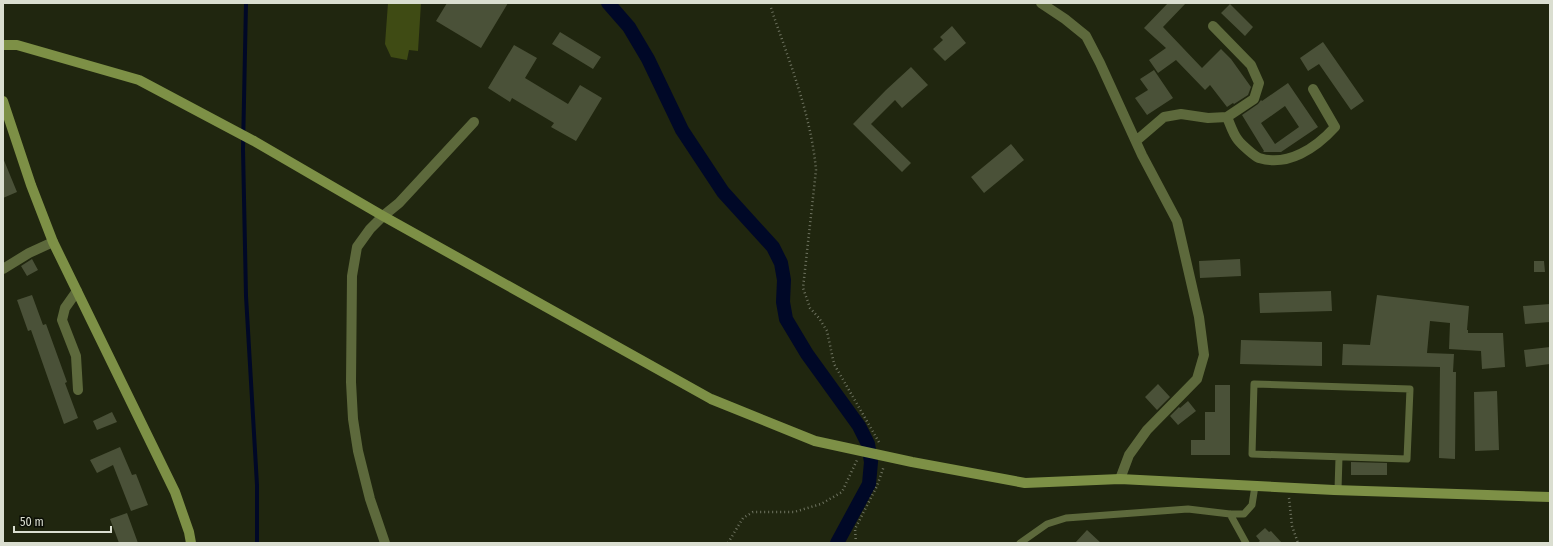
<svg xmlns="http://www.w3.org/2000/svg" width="1553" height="546" font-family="'Fira Sans Condensed',sans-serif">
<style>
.green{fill:#3f4b14}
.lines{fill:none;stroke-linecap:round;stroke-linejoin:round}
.stream{stroke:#000827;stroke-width:4}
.canal{stroke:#000827;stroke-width:14}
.building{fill:#4a5138;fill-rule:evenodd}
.path{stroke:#6f7461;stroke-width:2.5;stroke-dasharray:1 3;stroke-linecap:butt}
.lane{stroke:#5d693c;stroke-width:7}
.street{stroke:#5d693c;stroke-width:10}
.secondary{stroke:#7d9046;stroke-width:10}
</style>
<rect width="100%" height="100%" fill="#20260f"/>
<path class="green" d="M388 3H421L418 51 409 50 407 60 391 57 385 44Z"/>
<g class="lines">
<path class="stream" d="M246 3 243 149 246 296 257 485V543"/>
<path class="canal" d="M608 3 629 27 648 59 682 130 723 192 773 247 781 263 784 280 783 302 786 319 807 354 859 426 868 444 871 462 869 484 837 543"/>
</g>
<path class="building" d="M447 3H508L481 48 436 21Z
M1168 3H1186L1163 27 1202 68 1221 49 1231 59 1251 87 1248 95 1234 104 1233 103 1227 107 1210 85 1205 90 1176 60 1158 73 1149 60 1166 48 1144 28Z
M1230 4 1253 27 1245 36 1221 13Z
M952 26 966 43 945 61 933 49 943 40 940 37Z
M560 32 601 57 593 69 552 44Z
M1323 42 1364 101 1351 110 1319 64 1308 71 1300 58Z
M514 45 537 58 525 78 568 104 580 85 602 98 576 141 551 127 554 123 512 98 510 102 488 88Z
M911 67 928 85 902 108 895 100 871 124 911 163 902 172 853 124 886 90Z
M1154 70 1173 98 1147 115 1135 98 1148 90 1140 79Z
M1288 83 1318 127 1281 152H1263L1264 151 1242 115 1258 104 1261 100 1262 101ZM1285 106 1299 127 1275 144 1261 123Z
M1011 144 1024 160 984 193 971 177Z
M3 158 17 192 3 198Z
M32 259 38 270 27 276 21 266Z
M1240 259 1241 276 1200 278 1199 261Z
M1534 261H1544L1545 272H1534Z
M1331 291 1332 311 1260 313 1259 293Z
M32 295 43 325 46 324 67 382 65 383 78 418 64 424 31 330 28 331 17 300Z
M1377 295 1469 306 1467 330H1468V333H1503L1505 367 1482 369 1481 351 1449 349 1450 323 1430 321 1427 353 1454 354 1453 372H1456L1455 459 1439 458 1440 367 1342 365 1343 344 1370 345Z
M1550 304V322L1525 324 1523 306Z
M1241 340 1322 342V366L1240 364Z
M1550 347V364L1526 367 1524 350Z
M1158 384 1170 397 1157 410 1145 397Z
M1215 385H1230V455H1191V440H1205V412H1215Z
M1497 391 1499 450 1475 451 1474 392Z
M1188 401 1196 411 1178 425 1170 416 1179 407 1180 408Z
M112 412 117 422 97 430 93 421Z
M120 447 132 475 136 474 148 505 131 511 113 465 97 473 90 460Z
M1351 462 1387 463V475H1351Z
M127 513 138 543H119L110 519Z
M1265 528 1269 532 1271 531 1282 543H1257L1260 541 1256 536Z
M1087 530 1101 543H1075Z"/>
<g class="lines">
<path class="path" d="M771 8C789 61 811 114 816 170L803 288 810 308 819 318 827 331 834 364 880 444
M1289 498 1292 526 1298 543
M728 543 743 518 753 512H794L821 504 842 492 857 460
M856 543 855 529 877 486 884 466"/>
<path class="lane" d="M1254 384 1410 389 1407 459 1252 454Z
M1338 490 1339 457
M1230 514 1246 543
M1020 543 1047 524 1066 518 1188 509 1230 514H1244L1252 505 1255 486"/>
<path class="street" d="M1041 3 1065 19 1086 36 1100 63 1142 155 1177 221 1199 317 1204 355 1197 379 1147 430 1129 455 1120 479
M1227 117C1230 124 1233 134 1238 140 1241 144 1254 156 1259 158 1288 167 1316 148 1335 127L1313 89
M1136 141 1164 117 1181 114 1208 118 1227 117 1254 99 1259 83 1251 65 1213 26
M3 269 29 253 53 242
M77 291 65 308 62 320 76 356 78 390
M385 543 370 499 358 451 353 419 351 382 352 276 357 247 370 229 383 216 399 203 474 122"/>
<path class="secondary" d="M3 45H17L139 80 254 141 383 216 711 399 815 441 912 462 1025 483 1120 479 1334 490 1550 497
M3 101 31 185 53 242 175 492 189 532 191 543"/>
</g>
<rect width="1553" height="546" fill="none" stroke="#daded0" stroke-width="8"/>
<path d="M14 526v6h97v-6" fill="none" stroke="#daded0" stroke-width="2"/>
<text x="20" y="526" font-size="12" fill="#daded0" stroke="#0b0e05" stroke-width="3" paint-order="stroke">50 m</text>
</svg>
